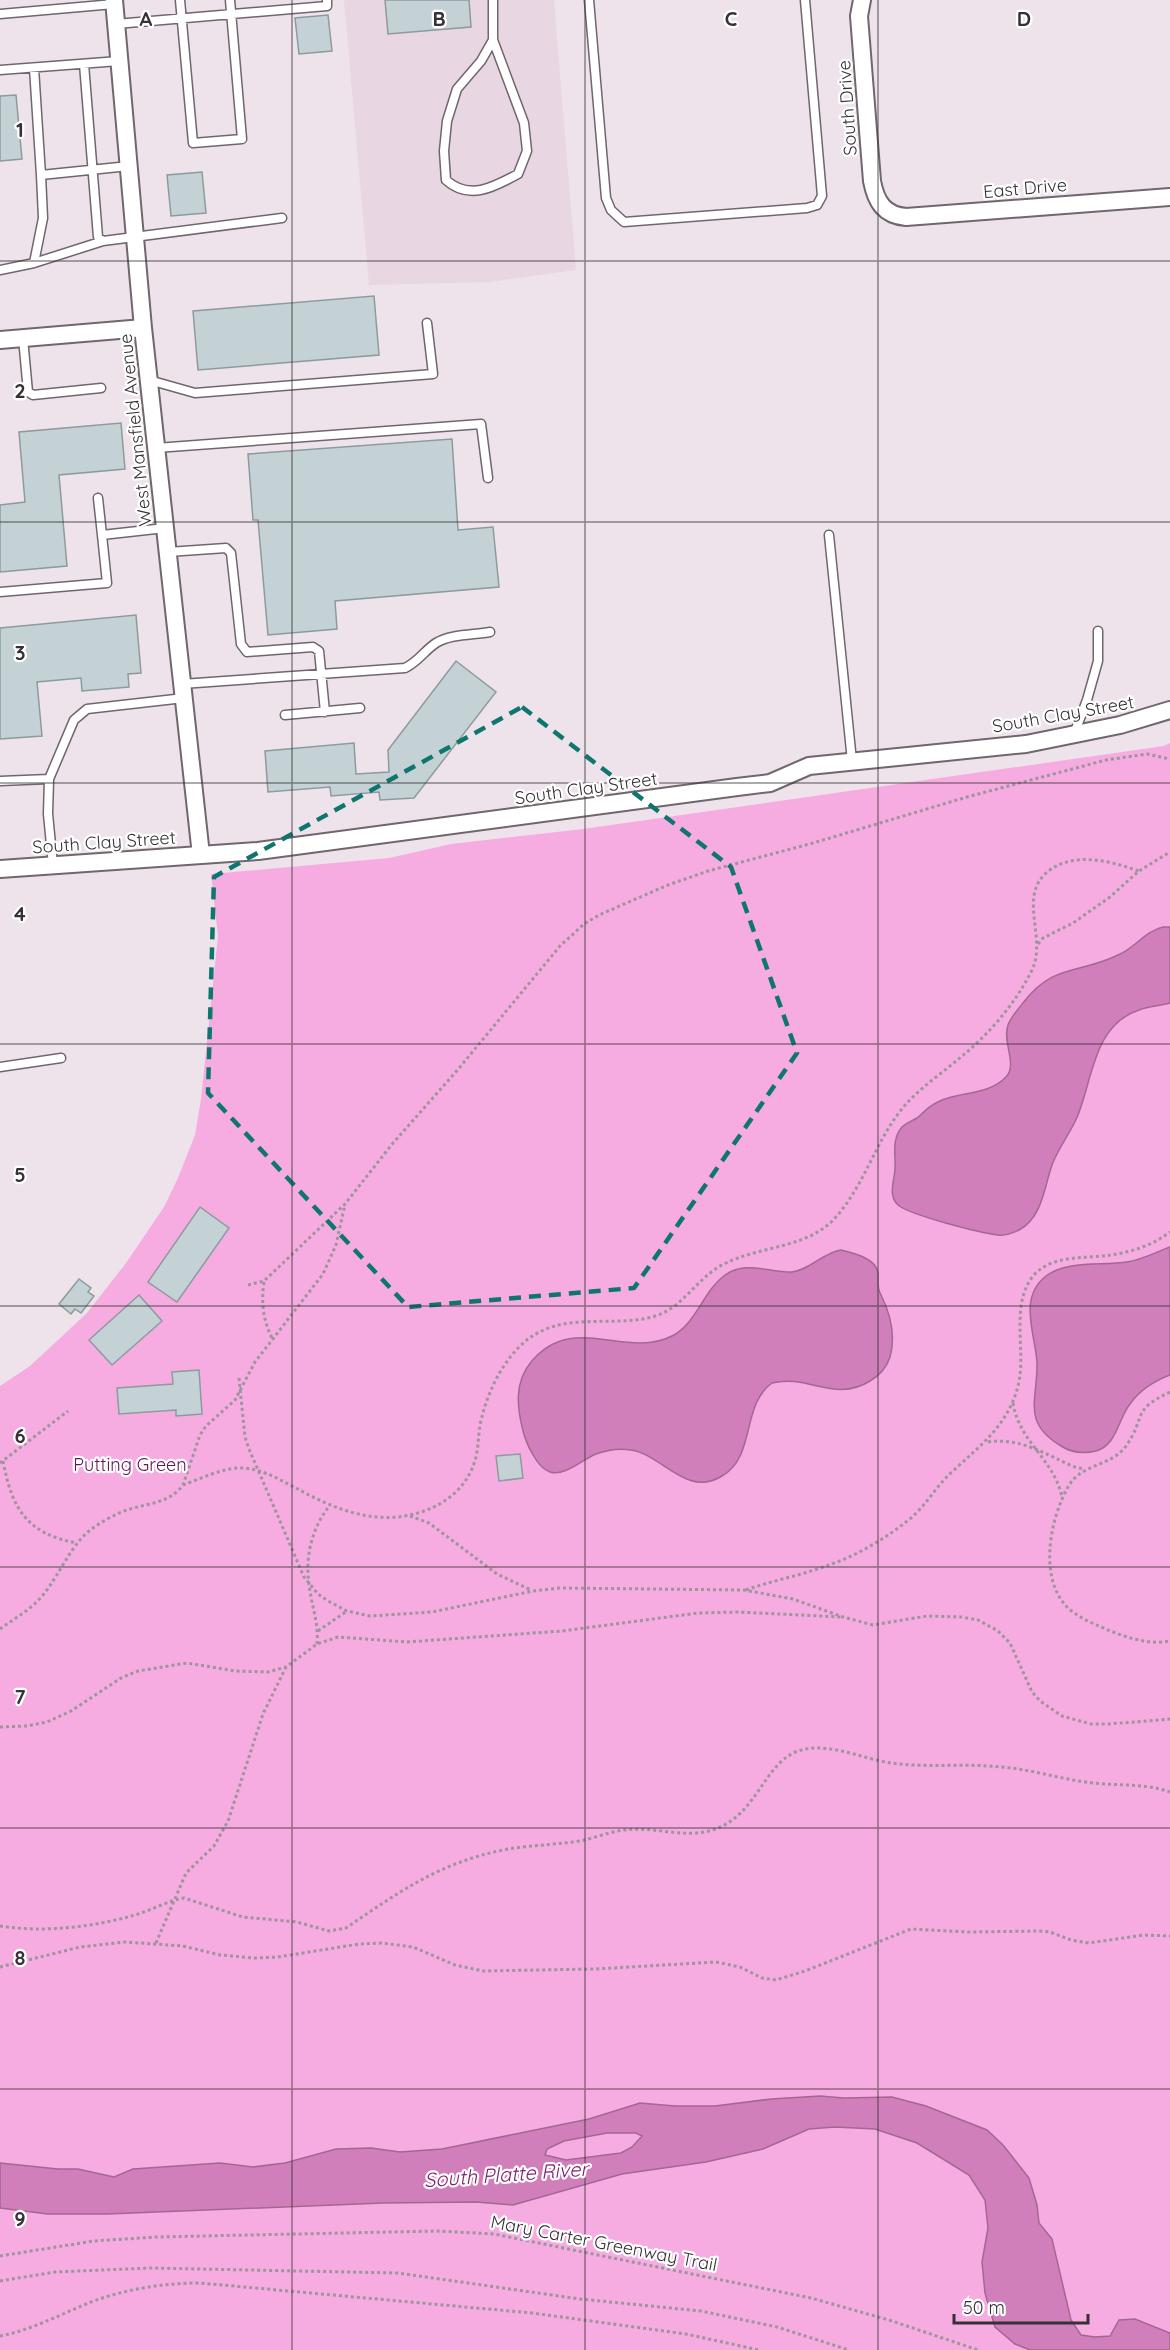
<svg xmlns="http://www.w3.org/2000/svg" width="1170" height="2350" font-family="Quicksand,sans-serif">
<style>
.built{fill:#e8d6e2}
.green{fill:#f6ace1}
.water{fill:#d17fbb;stroke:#a26892;stroke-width:1.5;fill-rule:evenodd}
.building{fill:#c4d2d6;stroke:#8d9a9e;stroke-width:1.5}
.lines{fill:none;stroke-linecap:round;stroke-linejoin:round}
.lane-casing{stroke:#70666d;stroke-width:11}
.street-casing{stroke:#70666d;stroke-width:20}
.path{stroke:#9d959b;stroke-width:3;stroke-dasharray:3 3;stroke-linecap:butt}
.lane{stroke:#fff;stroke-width:8}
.street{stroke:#fff;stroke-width:16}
.marked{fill:none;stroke:#0f766e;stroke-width:4.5;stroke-dasharray:12 8;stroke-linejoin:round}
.grid{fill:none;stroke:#353134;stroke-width:1.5;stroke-opacity:0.55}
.labels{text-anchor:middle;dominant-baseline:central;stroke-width:4.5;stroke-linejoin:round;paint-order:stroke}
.street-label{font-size:18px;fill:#353134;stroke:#fff}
.park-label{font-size:18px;fill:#5f1650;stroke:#fff}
.water-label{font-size:20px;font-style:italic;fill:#801f6c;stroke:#fff}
.grid-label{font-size:20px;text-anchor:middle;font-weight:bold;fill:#353134;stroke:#fff;stroke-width:4.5;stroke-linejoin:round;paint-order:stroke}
</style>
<rect width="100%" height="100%" fill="#eee3eb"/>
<path class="built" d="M344 0H554L576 270 489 282 369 285Z"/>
<path class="green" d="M1170 743V2350H0V1386L30 1366 87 1313 126 1263 164 1207 178 1178 195 1135 201 1099 218 936 211 874 389 858 451 844 583 829 1164 746Z"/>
<path class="water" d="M1163 927H1170V1003C1160 1006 1149 1006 1139 1010 1094 1025 1093 1077 1078 1115 1070 1135 1055 1151 1050 1171 1044 1192 1040 1219 1019 1230 1013 1233 1005 1236 998 1235 980 1233 910 1215 898 1205 888 1196 894 1181 895 1170 896 1155 891 1140 902 1127 907 1122 912 1121 917 1118 922 1114 926 1109 931 1106 953 1090 986 1098 1006 1077 1018 1065 1002 1042 1008 1025 1011 1017 1018 1009 1023 1003 1053 963 1080 974 1118 955 1135 948 1145 931 1163 927Z
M1170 1247V1375C1154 1381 1140 1390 1130 1404 1118 1419 1117 1445 1096 1451 1084 1454 1072 1453 1061 1446 1021 1422 1038 1400 1037 1362 1035 1333 1018 1298 1046 1276 1067 1260 1102 1266 1127 1262 1142 1260 1156 1252 1170 1247Z
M841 1250C853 1253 876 1258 878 1273 879 1281 876 1287 881 1295 891 1315 896 1335 890 1357 887 1367 880 1375 870 1381 835 1403 808 1374 772 1383 741 1405 756 1457 722 1476 686 1498 663 1455 631 1450 619 1448 607 1450 596 1454 583 1459 564 1477 550 1472 537 1468 526 1443 523 1431 517 1407 514 1383 531 1362 573 1311 624 1360 672 1336 697 1323 703 1291 725 1275 746 1260 769 1273 792 1272 810 1270 824 1252 841 1250Z
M820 2096 844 2098 892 2097 926 2106 987 2130 1003 2145 1029 2178 1037 2205 1039 2223 1052 2239 1071 2320 1081 2335 1095 2337 1110 2336 1119 2320 1135 2319 1170 2333V2350H1030L1015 2344 995 2327 985 2293 982 2262 988 2228 985 2200 969 2175 917 2143 875 2129 835 2127 809 2129 763 2149 706 2162 622 2174 513 2205 476 2202 383 2203 107 2214H48L0 2208V2163L58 2169H78L114 2177 133 2169 220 2163 253 2167 285 2163 336 2149 371 2148 400 2152 442 2149 589 2119 640 2103 675 2106H715L771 2099ZM607 2133H636L642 2136 632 2147 621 2153 566 2160 545 2155 547 2149 564 2141Z"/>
<path class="building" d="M385 0H469L471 27 388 34Z
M328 15 332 51 299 54 295 18Z
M16 95 22 159 0 161V96Z
M202 172 206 213 171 216 167 175Z
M374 296 379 355 198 370 193 311Z
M121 423 125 469 59 475 67 566 0 572V505L25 502 19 432Z
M452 439 458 530 493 527 499 587 335 601 337 629 268 635 258 520H253L248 454Z
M136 615 141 673 128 674 129 687 82 691 81 678 37 682 42 736 0 739V628Z
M456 661 496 692 414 798 380 800 379 792 331 796 330 787 268 792 265 751 354 743 356 774 389 772 388 750Z
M200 1207 229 1228 177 1302 148 1282Z
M79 1279 91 1288 88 1292 94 1296 81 1313 75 1309 71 1314 59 1304Z
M139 1295 162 1321 112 1365 89 1340Z
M199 1370 202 1414 176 1416V1410L119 1414 117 1388 173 1384 172 1372Z
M520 1454 523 1478 499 1481 496 1456Z"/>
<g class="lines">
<g class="lane-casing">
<path id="lane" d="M180 0 193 143 242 139 230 0
M493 0V40L524 123 527 151 518 174C494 187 469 201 446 180L444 151 447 121 457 89 481 61 493 40
M589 0 606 198 611 210 624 222 807 208 817 205 822 196 805 0
M0 14 114 4
M116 24 327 6V0
M84 64 98 237 103 241 282 218
M34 68 41 175 129 166
M0 70 119 61
M41 175 43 218 34 263 103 241
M0 270 34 263
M23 338 28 392 33 395 101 388
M149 380 195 393 433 374 427 323
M156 448 481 424 488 478
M98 498 102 535
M829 535 852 761
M168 552 226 548 231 553 241 644 247 652 313 647 319 651 325 712
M0 592 107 583 102 535 165 528
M182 684 405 668C418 662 425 650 436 643 450 634 474 635 490 632
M285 715 360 708
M1074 734 1087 700 1098 661V631
M0 781 49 779
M53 865 48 814 49 779 74 720 87 709 184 698
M0 1067 61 1058"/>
</g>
<g class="street-casing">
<path id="street" d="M114 0 143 328 201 855
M862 0 859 16 872 181C876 202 884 215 906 217L1170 197
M0 340 143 328
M0 869 258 851 737 787 770 783 809 766 1026 744 1120 725 1170 710"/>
</g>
<path class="path" d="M1038 944 1043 938 1073 923 1110 897 1139 871 1170 852
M264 1282C261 1302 263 1320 272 1338
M248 1285 264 1281 345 1204 393 1143 460 1067 560 946 584 924 599 915 668 885 708 871 813 843 967 797 1106 760 1147 754 1170 759
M239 1378 245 1437 249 1449 304 1577 318 1594 328 1601 347 1611 370 1616 432 1612 533 1591 560 1588 744 1590 793 1599 843 1617 873 1625 927 1616 962 1617 978 1620 998 1631 1010 1643 1032 1692 1040 1701 1062 1716 1091 1724H1109L1170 1719
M1170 1392C1130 1411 1147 1416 1126 1446 1111 1467 1081 1463 1068 1487 1050 1519 1038 1579 1068 1608 1079 1618 1094 1624 1108 1630 1128 1638 1149 1645 1170 1641
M1013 1403C1019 1442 1054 1459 1062 1497
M988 1442C1021 1437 1046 1455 1075 1467L1084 1469
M3 1461C12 1509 27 1534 77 1543
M0 1463 68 1411
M183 1485C200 1479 222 1468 240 1468 261 1468 278 1479 296 1488 330 1507 370 1524 410 1515 442 1508 468 1489 476 1457 479 1444 478 1430 482 1417 489 1387 508 1351 534 1335 570 1313 613 1327 652 1317 684 1309 697 1276 726 1263 761 1246 808 1248 835 1218 864 1186 875 1143 901 1110 918 1089 941 1074 961 1057 989 1034 1016 1003 1032 970 1047 939 1019 899 1045 874 1071 850 1110 861 1139 871
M410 1516 429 1523 497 1574 531 1590
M746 1590C770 1581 795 1577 820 1568 853 1558 884 1540 911 1518 927 1504 937 1485 953 1471 981 1445 1008 1425 1018 1386 1027 1352 1009 1304 1034 1275 1053 1254 1086 1259 1111 1255 1132 1252 1153 1245 1170 1232
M0 1629C15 1618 32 1609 43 1595 60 1574 69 1548 89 1531 101 1522 116 1513 130 1509 150 1503 169 1503 183 1485L200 1435 206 1426 235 1400 255 1362 323 1274 336 1245 345 1204
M318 1631 347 1611
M317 1644C319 1622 311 1605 309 1584 305 1555 312 1528 330 1505
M0 1727 27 1726 47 1722 71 1711 121 1678 138 1671 187 1663 235 1671 268 1672 286 1667 317 1644 338 1637 407 1642 562 1631 698 1613 738 1612 841 1617
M0 1926C44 1933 93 1927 135 1915 152 1910 167 1901 184 1898L243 1917 297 1922 329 1931 346 1928C399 1892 439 1863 503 1850 528 1845 554 1845 580 1841 594 1838 609 1832 624 1830 652 1826 682 1838 709 1831 757 1819 762 1764 798 1751 828 1741 862 1759 891 1763 927 1768 964 1763 1000 1767 1032 1769 1062 1780 1094 1783 1119 1786 1145 1783 1170 1792
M156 1943 186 1873 214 1846 228 1821 263 1714 286 1667
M0 1967 80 1947 125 1942 183 1946 220 1955 255 1958 278 1957 359 1944 382 1943 413 1947 455 1965 483 1971 595 1969 716 1962 740 1967 762 1978 776 1980 805 1971 911 1929 968 1932 1039 1931 1050 1932 1071 1940 1089 1943 1144 1935 1170 1936
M0 2256 94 2241 156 2237 437 2231 494 2234 811 2298 889 2320 978 2350
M0 2281 55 2272 150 2268 398 2273 580 2299 701 2311 777 2327 849 2350
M0 2336C32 2330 61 2314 91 2302 126 2289 163 2283 200 2283L532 2313 686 2334 759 2350"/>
<use href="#lane" class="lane"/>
<use href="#street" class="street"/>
</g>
<path class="marked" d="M522 707 731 867 797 1053 634 1288 408 1307 208 1093 214 877Z"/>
<path class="grid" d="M292 0V2350M585 0V2350M878 0V2350M0 261H1170M0 522H1170M0 783H1170M0 1044H1170M0 1306H1170M0 1567H1170M0 1828H1170M0 2089H1170"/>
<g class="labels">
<g class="street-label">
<text transform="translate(847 108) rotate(-94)">South Drive</text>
<text transform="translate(1025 188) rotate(-5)">East Drive</text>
<text transform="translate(135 430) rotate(-96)">West Mansfield Avenue</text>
<text transform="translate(1063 714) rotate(-10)">South Clay Street</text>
<text transform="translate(586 788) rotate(-8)">South Clay Street</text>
<text transform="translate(104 842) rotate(-4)">South Clay Street</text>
<text transform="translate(604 2243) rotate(11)">Mary Carter Greenway Trail</text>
</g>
<g class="park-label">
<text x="130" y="1464">Putting Green</text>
</g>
<g class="water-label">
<text transform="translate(506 2174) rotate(-4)">South Platte River</text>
</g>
</g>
<g class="grid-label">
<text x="146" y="26">A</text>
<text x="439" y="26">B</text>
<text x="731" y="26">C</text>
<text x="1024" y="26">D</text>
<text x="20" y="137">1</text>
<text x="20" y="398">2</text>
<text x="20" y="660">3</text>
<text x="20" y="921">4</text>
<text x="20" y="1182">5</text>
<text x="20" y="1443">6</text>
<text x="20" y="1704">7</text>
<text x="20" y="1965">8</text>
<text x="20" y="2226">9</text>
</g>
<path d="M954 2314v9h134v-9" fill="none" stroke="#353134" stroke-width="3"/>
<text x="963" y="2314" font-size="18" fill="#353134" stroke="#ffffff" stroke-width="4.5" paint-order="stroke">50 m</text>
</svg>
